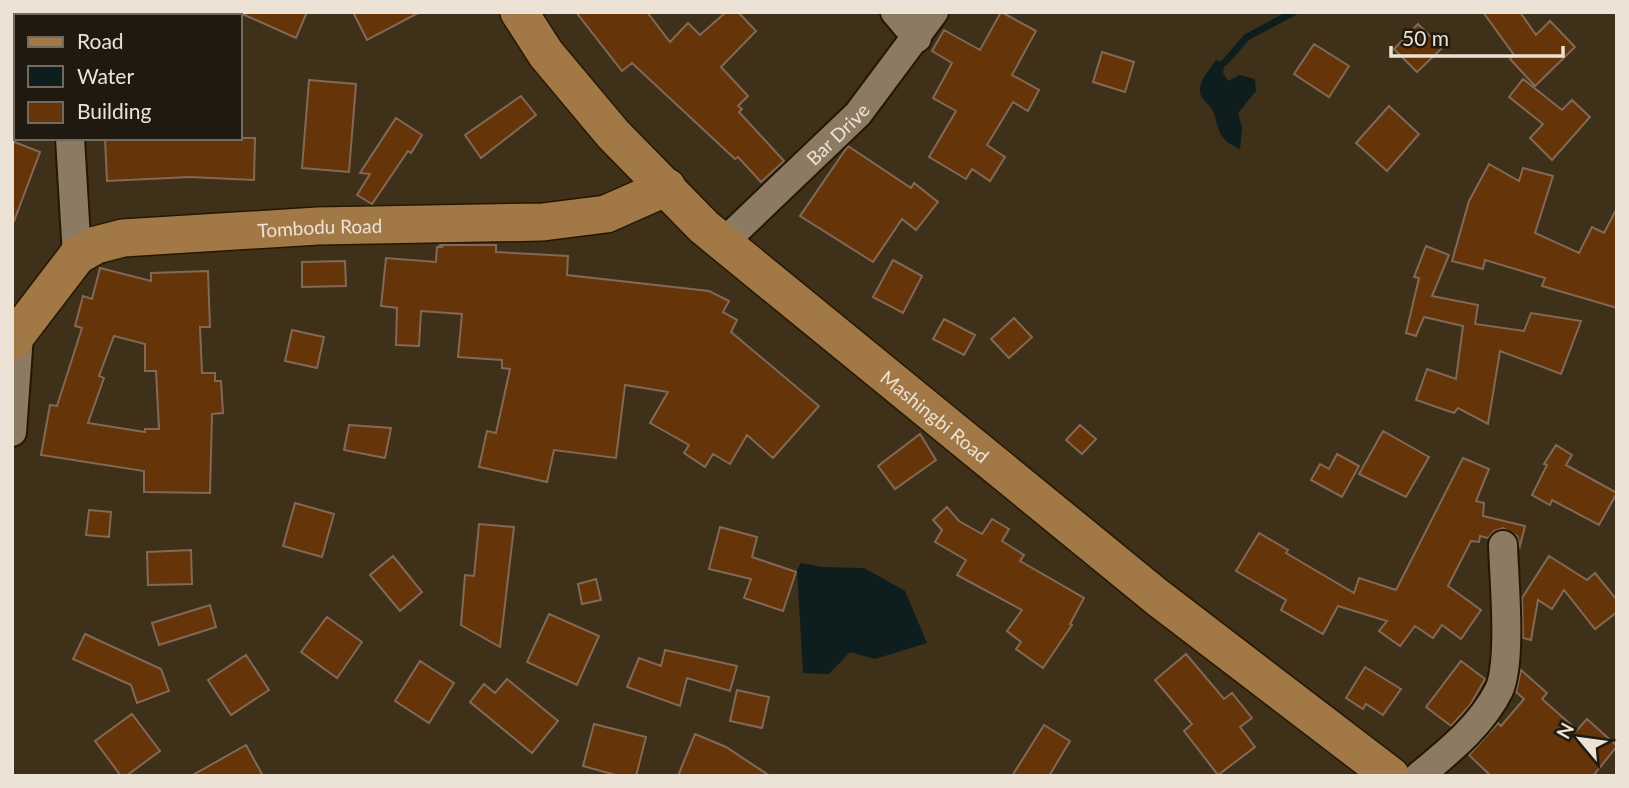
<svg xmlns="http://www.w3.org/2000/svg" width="1629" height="788" font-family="Lato,sans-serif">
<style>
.water{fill:#0e1e1f}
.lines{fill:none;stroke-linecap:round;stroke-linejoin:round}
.stream{stroke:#0e1e1f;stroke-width:7}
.building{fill:#653509;stroke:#826957;stroke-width:2;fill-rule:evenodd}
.minor-casing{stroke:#251802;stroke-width:32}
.major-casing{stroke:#251802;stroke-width:40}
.minor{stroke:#8c7b62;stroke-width:28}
.major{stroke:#a27846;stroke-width:37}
.labels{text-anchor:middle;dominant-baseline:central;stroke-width:6;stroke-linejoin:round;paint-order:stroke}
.street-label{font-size:19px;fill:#ece3d6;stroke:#20190f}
</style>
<rect width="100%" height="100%" fill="#3e3019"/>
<path class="water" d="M1216 60 1225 62 1223 73 1228 81 1240 75 1255 79 1256 91 1238 113 1242 128 1240 149C1217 139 1220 131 1213 111 1210 103 1199 100 1200 89 1201 78 1210 69 1216 60Z
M801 563 822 567 864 568 905 591 927 643 875 659 850 652 829 674 803 673 797 570Z"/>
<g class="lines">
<path class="stream" d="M1225 62 1247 37 1294 12"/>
</g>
<path class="building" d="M238 12H307L296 38Z
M353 12H420L367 40Z
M576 12H647L670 42 688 23 700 35 726 12H738L756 31 721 67 748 96 738 106 742 109 739 112 784 161 761 182 738 157 735 159 632 63 622 71Z
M1001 12 1036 31 1012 75 1039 90 1028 111 1013 102 987 145 1005 157 990 181 972 169 966 179 929 157 956 111 933 98 952 63 932 51 944 30 980 50Z
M1483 12H1520L1536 35 1550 21 1575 47 1535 86 1510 59 1514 55Z
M1418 24 1442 48 1417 72 1394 49Z
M1314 44 1349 66 1329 97 1294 74Z
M1102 52 1134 62 1125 92 1093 82Z
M1523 79 1562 110 1572 100 1590 117 1552 160 1530 138 1543 124 1509 97Z
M309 80 356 84 349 172 302 168Z
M521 96 536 115 481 158 465 135Z
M1389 106 1419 134 1387 171 1356 143Z
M396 118 422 135 411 153 408 151 372 204 357 195 370 174 360 173Z
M105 138H255L254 180 190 177 107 181Z
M12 141 40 152 14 221 12 220Z
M848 146 911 188 914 183 938 202 916 230 902 219 873 262 800 216Z
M1489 164 1519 181 1523 168 1553 176 1535 233 1579 253 1592 227 1604 233 1617 208V308L1542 286 1545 278 1485 260 1483 269 1452 261 1469 201Z
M439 245H496V252L568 256 567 275 709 291 729 301 723 312 737 320 731 332 819 406 773 458 747 435 730 464 713 454 705 467 684 453 689 445 650 423 668 392 625 385 616 458 554 450 547 482 479 467 487 431 496 433 510 369 502 368V360L458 357 462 314 421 311 419 346 396 345 397 308 381 306 386 258 436 262 437 247H443Z
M1426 246 1449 255 1432 296 1478 305 1475 324 1524 331 1531 313 1581 321 1561 374 1500 351 1488 424 1458 408 1454 413 1416 400 1427 369 1456 379 1463 326 1424 317 1416 336 1406 333 1419 278 1414 277Z
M893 260 922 276 903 313 873 297Z
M345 261 346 286 302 287V262Z
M100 268 151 281V273L208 271 210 327H200L202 373H215V381H221L223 413 212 414 210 493 144 492V471L41 455 50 405 57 406 82 328 75 326 83 296 92 299ZM114 336 145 344V371H156L159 429H145V432L88 423 104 378 99 376Z
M1014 318 1032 337 1009 358 991 339Z
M944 319 975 335 964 355 933 339Z
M292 330 324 337 317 368 285 361Z
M349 425 391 428 385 458 344 450Z
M1080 425 1096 439 1082 454 1066 440Z
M1383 431 1429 457 1406 497 1359 474Z
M920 434 936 460 895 489 878 466Z
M1556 445 1572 455 1566 465 1617 493 1599 525 1552 500 1550 505 1532 495 1547 465 1544 464Z
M1337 454 1359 466 1342 497 1311 480 1320 464 1329 469Z
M1463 458 1489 469 1476 501 1484 503 1483 516 1525 526 1520 546 1517 536 1503 528 1494 531 1488 538 1480 536 1479 542 1471 541 1448 586 1481 610 1461 639 1442 625 1433 638 1415 626 1400 646 1379 631 1387 621 1338 606 1323 634 1281 610 1286 600 1236 571 1259 533 1288 550 1286 553 1354 593 1359 578 1396 590Z
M295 503 334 514 322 557 283 546Z
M947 507 959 521 982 534 992 519 1009 529 1002 541 1024 555 1020 561 1084 598 1070 624 1072 625 1043 668 1016 649 1021 642 1007 631 1022 610 957 575 966 560 935 542 942 530 933 520Z
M89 510 111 512 109 537 86 535Z
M479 524 514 527 500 647 461 625 465 575 474 576Z
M720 527 757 537 752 557 796 572 783 611 744 598 751 579 709 569Z
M191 550 192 584 148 585 147 552Z
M393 556 422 592 400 611 370 575Z
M1549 556 1587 580 1595 573 1617 600V612L1595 629 1564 590 1552 609 1538 600 1531 640 1523 638 1522 598Z
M596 579 601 600 582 604 578 584Z
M210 605 216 627 159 645 152 623Z
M549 614 599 636 577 685 527 662Z
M327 617 362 642 337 678 301 652Z
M85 634 161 669 169 691 137 703 131 685 73 659Z
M665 650 737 666 730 691 687 678 680 706 627 687 639 658 661 666Z
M1186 654 1224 699 1232 693 1252 718 1240 727 1255 747 1218 775 1184 731 1192 724 1155 680Z
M246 655 269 690 231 715 208 680Z
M420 661 454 683 429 723 395 701Z
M1461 661 1485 679 1470 705 1451 726 1426 707Z
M1365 667 1401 689 1383 715 1366 704 1363 709 1346 698Z
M1521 670 1547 693 1542 699 1577 730 1587 719 1617 746 1593 776H1491L1469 755 1498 723 1501 726 1524 699 1516 692Z
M507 679 558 721 532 753 470 702 484 684 495 693Z
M737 690 769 697 762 728 730 721Z
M132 714 160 751 126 776H121L95 741Z
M594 724 646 737 636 776H619L583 766Z
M1044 725 1070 741 1049 776H1012Z
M695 734 726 747 770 776H678Z
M246 745 263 776H191Z"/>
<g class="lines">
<g class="minor-casing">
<g id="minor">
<path d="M60 12V16"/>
<path d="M895 12 917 38"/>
<path d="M70 138 77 256"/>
<path id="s1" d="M723 243 858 114 934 12"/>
<path d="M12 432 19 335"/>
<path d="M1419 776C1449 751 1481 726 1499 690 1512 661 1504 579 1503 545"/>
</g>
</g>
<g class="major-casing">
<g id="major">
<path id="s2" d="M519 12 546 54 613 134 704 227 1157 597 1391 776"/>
<path id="s3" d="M12 341 77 256 96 245 123 238 318 226 543 222 606 214 667 187"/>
</g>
</g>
<use href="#minor" class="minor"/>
<use href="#major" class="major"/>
</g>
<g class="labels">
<g class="street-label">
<text stroke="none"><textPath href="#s1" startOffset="158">Bar Drive</textPath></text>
<text stroke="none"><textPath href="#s3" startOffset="354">Tombodu Road</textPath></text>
<text stroke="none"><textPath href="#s2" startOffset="583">Mashingbi Road</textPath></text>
</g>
</g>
<rect width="1629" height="788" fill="none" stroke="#ece3d6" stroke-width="28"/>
<rect x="14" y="14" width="228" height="126" fill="#20190f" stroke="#726a5f" stroke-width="2"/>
<rect x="28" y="37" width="35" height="10" fill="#a27846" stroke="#726a5f" stroke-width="2"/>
<text x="77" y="49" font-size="21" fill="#ece3d6">Road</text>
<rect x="28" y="66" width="35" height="21" fill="#0e1e1f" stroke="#726a5f" stroke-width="2"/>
<text x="77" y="84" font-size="21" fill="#ece3d6">Water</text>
<rect x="28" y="102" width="35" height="21" fill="#653509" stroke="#726a5f" stroke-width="2"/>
<text x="77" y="119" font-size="21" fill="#ece3d6">Building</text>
<g transform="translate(1580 739) rotate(299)" stroke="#20190f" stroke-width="5" paint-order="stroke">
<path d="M0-5L12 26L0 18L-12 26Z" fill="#ece3d6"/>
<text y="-10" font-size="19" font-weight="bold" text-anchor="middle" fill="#ece3d6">N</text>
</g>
<path d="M1391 46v10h172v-10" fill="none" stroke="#ece3d6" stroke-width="3.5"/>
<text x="1402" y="46" font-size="21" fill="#ece3d6" stroke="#20190f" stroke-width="5" paint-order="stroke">50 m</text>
</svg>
